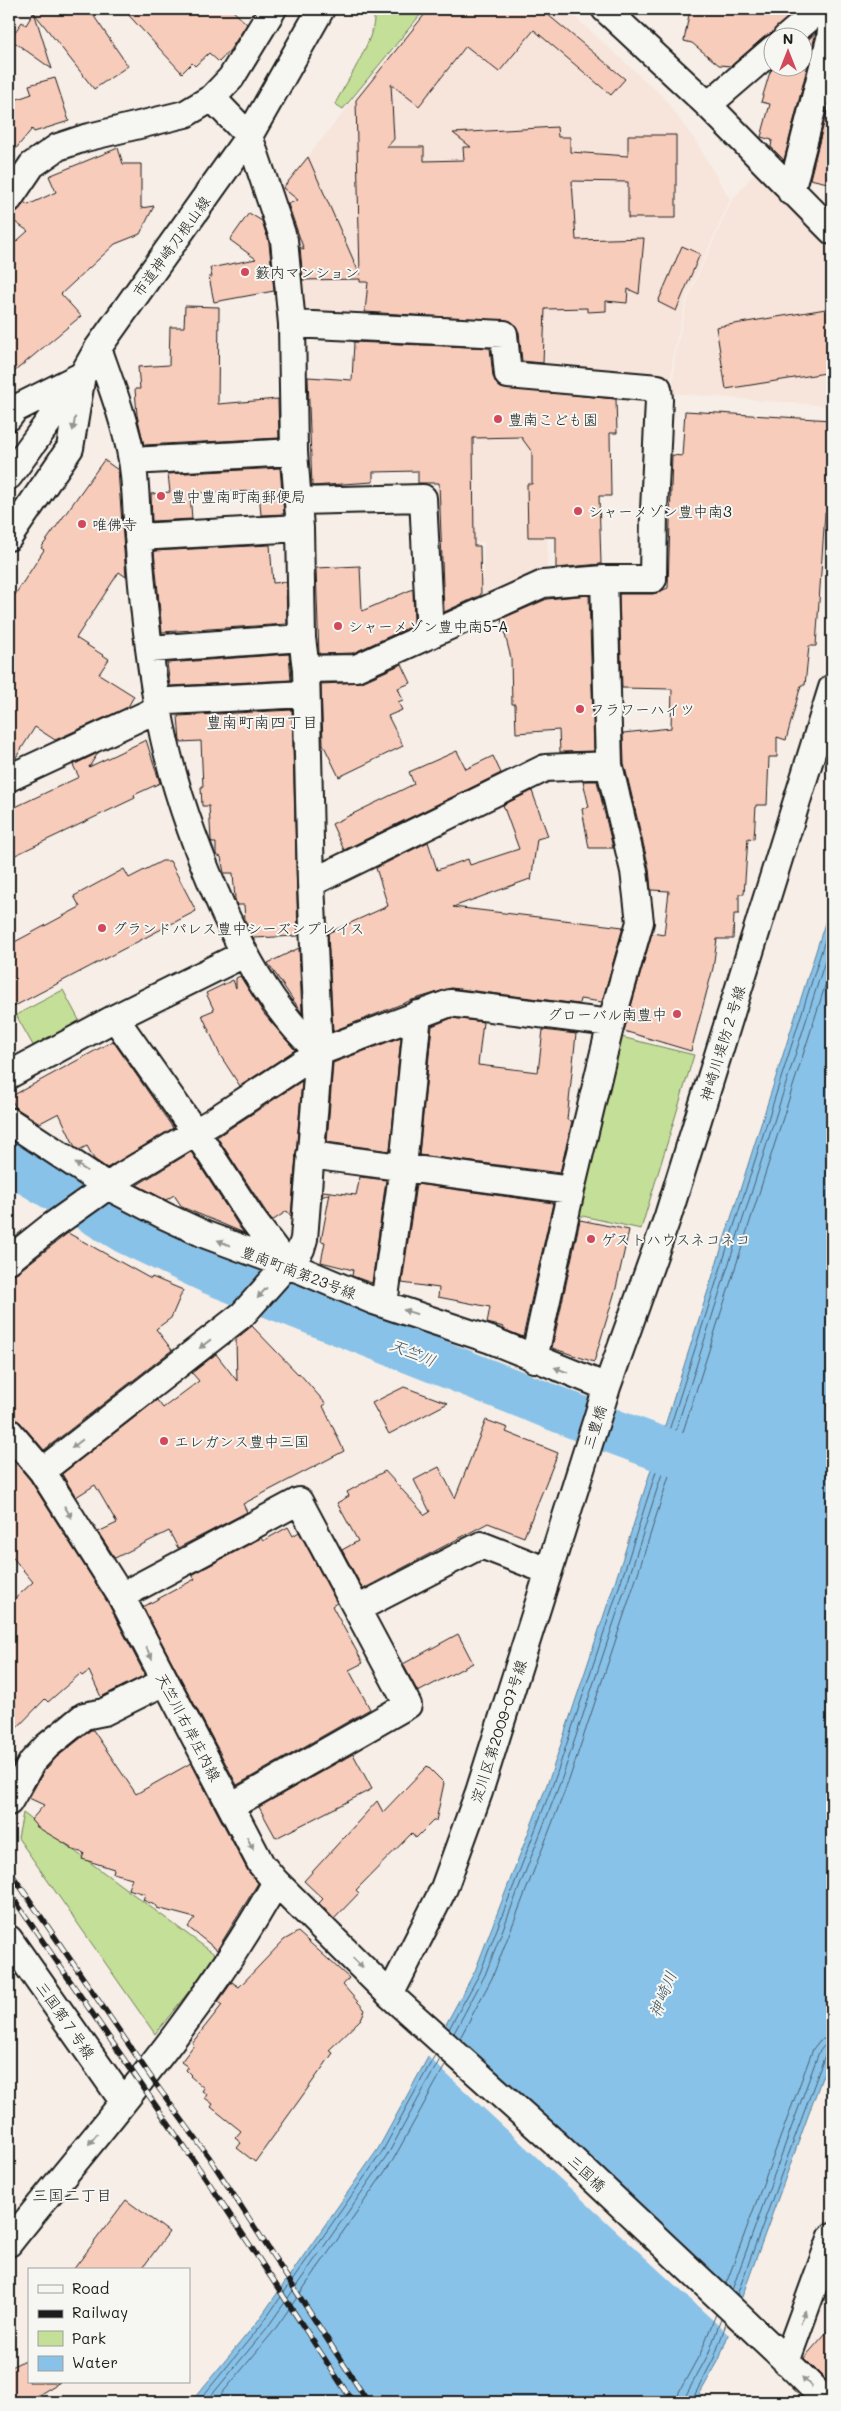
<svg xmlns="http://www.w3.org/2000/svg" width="841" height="2411" font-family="Mali,'Klee One',sans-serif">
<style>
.built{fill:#f7e4da}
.green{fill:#c4df97;stroke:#707e5a}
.water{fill:#89c2e8;stroke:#5d8096}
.pier{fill:#f6eee7}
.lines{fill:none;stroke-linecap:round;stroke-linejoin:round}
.shore{stroke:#485e6e;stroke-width:1}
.river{stroke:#89c2e8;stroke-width:45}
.building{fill:#f8ccbb;stroke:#1c1c1c}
.minor-casing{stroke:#1c1c1c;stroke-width:30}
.minor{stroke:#f6f6f2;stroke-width:26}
.rail-casing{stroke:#1c1c1c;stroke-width:5.5}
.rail{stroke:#f6f6f2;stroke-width:4;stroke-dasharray:11;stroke-linecap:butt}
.oneway{fill:#949492}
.poi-dot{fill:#d1495b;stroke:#f6f6f2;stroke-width:2}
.labels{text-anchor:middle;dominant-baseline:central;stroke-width:4;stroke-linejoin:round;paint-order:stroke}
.street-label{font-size:15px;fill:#1c1c1c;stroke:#f6f6f2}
.poi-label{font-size:15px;fill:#1c1c1c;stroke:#f6f6f2;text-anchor:start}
.neighbourhood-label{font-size:16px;fill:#1c1c1c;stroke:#f6f6f2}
.water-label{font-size:16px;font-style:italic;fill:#425663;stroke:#f6f6f2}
</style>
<rect width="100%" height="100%" fill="#f6eee7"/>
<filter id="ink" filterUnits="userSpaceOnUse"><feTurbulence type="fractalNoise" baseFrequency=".02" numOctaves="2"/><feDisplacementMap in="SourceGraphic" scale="10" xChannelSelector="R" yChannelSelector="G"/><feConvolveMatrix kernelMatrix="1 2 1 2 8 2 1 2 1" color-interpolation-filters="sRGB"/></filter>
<g filter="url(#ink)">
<path class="built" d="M428 9H566L663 97 696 142 730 200 687 296 673 354 671 380 524 369 513 361 512 325 302 316 278 193Z
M757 170 832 247V406L673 393 675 354 689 296 731 202Z
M452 388 548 389 547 574 483 600 484 542 434 544 433 488 453 487Z"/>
<path class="green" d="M373 9H425L343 109 335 104C346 82 381 32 373 9Z
M63 990 80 1022 34 1047 16 1015Z
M617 1036 694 1055 641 1229 578 1215Z
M23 1813 217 1956 155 2034 18 1838Z"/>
<path class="water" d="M832 901V2050L719 2360 695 2402H191L258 2321 378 2149 475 1971 551 1774 620 1567Z"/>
<path class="pier" d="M444 2023 743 2301 730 2336 426 2055Z"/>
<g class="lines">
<path class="shore" d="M449 2029 480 1973 556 1776 625 1569 832 918
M454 2033 485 1975 562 1778 631 1571 832 939
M460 2038 492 1978 569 1780 638 1573 832 964
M726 2284 813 2049 820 2040 832 2037
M732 2290 819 2052 824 2046 832 2044
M737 2295 825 2055 832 2051
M198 2402 262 2324 382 2152 435 2055
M206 2402 267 2328 387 2156 440 2059
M215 2402 273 2332 393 2160 446 2064
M677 2402 679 2392 701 2352 716 2314
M685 2402 686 2395 708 2355 721 2319
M691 2402 714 2358 726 2324"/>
<path class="river" d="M9 1161 127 1232 209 1271 612 1431 832 1512"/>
</g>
<path class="building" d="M31 9H89L128 66 94 89Z
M123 9H231L247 24 230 50 219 62 209 53 195 66 192 63 182 73Z
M429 9H551L547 14 625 79 611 95 534 30 499 72 466 46 419 106 391 84 394 139 387 147H424V161L464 160 463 147H471L453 133 557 127 558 137H570V152L628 156V135H676V218H628V182L572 181 576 240 644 238 639 294 628 289 627 303 606 301V311L587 312V308L545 309 543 363 522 361 519 332 511 321 365 312 368 282H360V279L303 280 300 247 304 250 288 204 298 200 283 188 308 157 360 275 356 100Z
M690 9H797L772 33 764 37 731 66 719 65 692 43 684 41Z
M34 12 52 69 10 39 22 22 26 25Z
M816 33 815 36 784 160 771 147 772 140 761 137 770 104 761 102 770 72 774 68H804V43Z
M55 78 69 121 34 132 32 129 9 157V102L32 94 29 85Z
M832 91V184L810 179Z
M118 148 123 164H141V208L154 206 140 234 115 244 61 294 81 316 9 376V248L28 231 9 218V214L16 212 25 203 28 205 56 192 49 176Z
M249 213 262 221 269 243 274 291 214 302 209 277H212L210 268 256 259 230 240Z
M682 246 700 254 676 311 658 302Z
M185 306 219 307 218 404 278 399 279 438 144 445 137 415 135 389H140L138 367 169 365 170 327H184Z
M832 308V372L726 389 716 327Z
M354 342 490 348 493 377 501 388 616 399 617 433H610L611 496H599L601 564 556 568V537H528L527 484H532V452L521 437 473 438 474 546H480L481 595 444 612 439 483H418V471L373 472V482L312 486 308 377 352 380Z
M685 411 832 420V514L825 513 816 646H809L805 685H801L786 740 777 737V757H769L767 805H756L754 839 748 838 744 894H739V914H734L733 939H717L713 968 691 1051 624 1031 652 933 664 935 669 891 651 890 649 868 624 763 623 733 671 728 672 689 622 688 619 594H653L668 588 672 455 682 456Z
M104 460 118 470 126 577 119 572 76 638 109 659 99 674 134 696 128 707 55 740 35 727 15 759 9 762V604L44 550 41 548Z
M280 468 284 514 261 515 259 491 190 493 192 519 152 521 151 494 170 492 168 474Z
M270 545 273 583 286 582 287 624 162 632 154 551Z
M360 566 362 611 413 589 414 625 353 653 319 654 316 568Z
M589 595 594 751 560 752 559 730 516 733 515 704H512L511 658 501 619 547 599Z
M289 654 291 680 170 686 167 663Z
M402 664 411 683 398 688 403 700 398 702 402 710 388 716 403 746 339 777 323 744 321 684 362 682Z
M292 710 298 936 253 938 245 920 244 905H237L235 899 233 873H224L221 857 216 855V843H212L211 840 209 806H202L201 787H203L201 741 180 742 178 716Z
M146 740 160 783 134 795 135 798 9 858V810L79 777 73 765 98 753 89 767Z
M457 751 466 769 493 756 501 773 344 850 332 824 414 784 409 772Z
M583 781H597L613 848H589L582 809 589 807Z
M532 791 548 836 537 839 531 881 530 879 453 907 623 927 602 1002 580 999 579 1004 451 988 412 1000 333 1031 328 933 388 906 376 868 428 842 437 870 468 859 470 865 519 849 503 805Z
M162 861H170L196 911 9 1009V945L80 907 74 896 124 869 129 878Z
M299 948 302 1013 268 963Z
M240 976 264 1014 295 1050 240 1086 220 1055 202 1015 214 1010 206 993 233 980 236 988V978Z
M452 1018 483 1022 478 1065 538 1072 543 1030 576 1034 567 1120 572 1121 560 1173 419 1155 432 1026Z
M401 1037 390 1151 327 1142 333 1063Z
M113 1041 173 1128 107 1168 94 1159 87 1146 79 1150 75 1147 59 1113 40 1123 16 1108 10 1097Z
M302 1081 291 1216 287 1211 272 1221 217 1137Z
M191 1152 240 1228 244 1233 182 1207 174 1195 166 1200 137 1185Z
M360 1177 386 1180 372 1283 352 1276 353 1270 321 1262 325 1242 321 1241 330 1193 322 1197 323 1191 356 1195Z
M416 1184 553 1203 523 1337 503 1329 504 1327 487 1323 490 1307 438 1297 439 1288 402 1283Z
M580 1220 629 1230 616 1288 594 1362 552 1348Z
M68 1233 151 1279 152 1277 183 1290 171 1318 156 1329 172 1350 44 1450 20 1422 9 1417V1275L18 1272Z
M252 1326 298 1374 299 1373 326 1404 323 1406 344 1451 243 1504 247 1512 178 1548 169 1531 115 1558 98 1532 117 1523 95 1485 76 1497 62 1474 157 1400 163 1408 199 1381 192 1373 216 1354 237 1381 236 1339Z
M404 1387 448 1403 389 1434 372 1403Z
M486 1420 508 1428 506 1432 558 1453 524 1537 488 1523 363 1589 342 1550 358 1541 337 1503 349 1496 347 1492 385 1471 425 1515 430 1512 414 1480 439 1467 455 1498Z
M9 1455 30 1480 108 1603 145 1675 101 1697 89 1671 82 1676 80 1674 48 1702 45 1699 9 1736V1604L33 1582 9 1553Z
M288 1527 293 1536 299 1532 337 1603 332 1606 363 1663 349 1670 370 1709 237 1785 143 1607 195 1579 192 1575 261 1538 263 1541Z
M458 1634 473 1663 418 1692 403 1664Z
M91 1730H93L136 1794 191 1763 248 1871 258 1883 217 1950 188 1927 195 1918 157 1908V1906L143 1900 145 1894 128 1889 132 1878 113 1873 114 1869 82 1859 84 1853 70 1849 71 1847 37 1827 31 1820 44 1805 29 1798 44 1771 57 1757Z
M353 1754 372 1789 276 1838 259 1807Z
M427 1766 444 1783 436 1821H433L416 1838 412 1833 356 1890 359 1893 334 1919 319 1903 323 1899 304 1881 377 1801 383 1812Z
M298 1932 349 1978 343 1985 365 2010 361 2019 329 2050 333 2053 255 2162 237 2148 241 2143 235 2138 241 2131 211 2107 213 2104 205 2098 207 2094 202 2091 204 2088 190 2076 191 2075 186 2070 188 2067 181 2062 194 2045 192 2043 222 2005 218 2002 232 1982 239 1987 284 1940Z
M126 2200 169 2232 141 2270H73Z
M832 2326V2386L804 2358Z
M29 2358V2382H60L27 2402H9V2368Z"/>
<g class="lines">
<g class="minor-casing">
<path id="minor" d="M605 9 708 105 832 231
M786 38 820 9
M212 98 231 78 273 9
M708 105 774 48
M791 192 830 39 832 20
M9 199 32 165 58 147 85 138 185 114 212 98 249 136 284 240 292 324 294 452 300 528 302 638 306 669 311 883 319 1052 304 1239 301 1249 243 1314 42 1471
M292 324 504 334 508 375 658 388 659 400 654 511 653 579H604L543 584 356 668 306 669
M98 348C111 385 125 421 132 460 136 484 136 510 138 535 142 592 148 651 158 708 170 778 195 847 224 912 248 963 276 1014 319 1052
M9 417 15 409 79 377
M132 461 294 452
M9 476 82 376 98 348 249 136 321 9
M298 501 423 498 430 635
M9 537 70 448 81 381
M138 537 300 528
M150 649 302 638
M9 778 158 709 169 701 306 694
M311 883 545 768 609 765
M115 1018 205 1146 253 1220 287 1265
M9 1075 115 1018 244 954
M9 1121 109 1187 165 1216 206 1235 303 1271 374 1301 491 1340 607 1387
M310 1155 571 1190
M9 1260 49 1228 122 1176 212 1122 319 1052 450 1003 611 1023
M384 1304 403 1167 418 1014
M534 1359 571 1190 611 1023 640 922 634 871 609 765 604 579
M9 1432 42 1471 121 1596 261 1864 276 1882 390 1995 556 2144 775 2350 827 2402
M121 1596 299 1501 408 1705 231 1806
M357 1609 481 1545 548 1571
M9 1802 32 1762 47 1746 84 1716 104 1712 164 1682
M9 1939 123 2101
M390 1995 444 1888 479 1792 607 1387 668 1216 832 688
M9 2243C102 2127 203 2014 276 1882
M786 2362 832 2236"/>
</g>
<use href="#minor" class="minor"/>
<g class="rail-casing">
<path id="rail" d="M9 1870 155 2083 209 2157 368 2402
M9 1892 209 2183 353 2402"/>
</g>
<use href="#rail" class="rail"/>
</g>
<defs><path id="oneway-solid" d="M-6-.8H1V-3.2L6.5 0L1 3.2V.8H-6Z" transform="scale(1.25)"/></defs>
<g class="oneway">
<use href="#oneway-solid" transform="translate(74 424) rotate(100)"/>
<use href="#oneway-solid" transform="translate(81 1167) rotate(-147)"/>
<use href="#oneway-solid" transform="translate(224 1243) rotate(-157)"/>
<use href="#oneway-solid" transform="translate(262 1293) rotate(131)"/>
<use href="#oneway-solid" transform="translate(410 1312) rotate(-163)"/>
<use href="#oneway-solid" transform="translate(205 1344) rotate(142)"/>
<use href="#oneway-solid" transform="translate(561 1370) rotate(-159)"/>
<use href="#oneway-solid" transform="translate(77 1444) rotate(142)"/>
<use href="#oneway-solid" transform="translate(68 1512) rotate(58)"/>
<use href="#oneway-solid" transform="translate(149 1653) rotate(63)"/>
<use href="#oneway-solid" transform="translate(250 1843) rotate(63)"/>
<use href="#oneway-solid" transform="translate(358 1963) rotate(45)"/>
<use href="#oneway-solid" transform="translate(93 2139) rotate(129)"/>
<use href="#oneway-solid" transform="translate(803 2317) rotate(-70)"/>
<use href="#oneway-solid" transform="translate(807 2382) rotate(-136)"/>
</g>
</g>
<g class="poi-dot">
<circle cx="245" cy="272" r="5"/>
<circle cx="498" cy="419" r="5"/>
<circle cx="161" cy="496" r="5"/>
<circle cx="578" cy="511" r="5"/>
<circle cx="82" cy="524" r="5"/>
<circle cx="338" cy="626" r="5"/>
<circle cx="580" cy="709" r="5"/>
<circle cx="102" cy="928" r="5"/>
<circle cx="677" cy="1014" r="5"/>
<circle cx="591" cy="1239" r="5"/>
<circle cx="164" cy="1441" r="5"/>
</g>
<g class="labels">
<g class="street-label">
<text transform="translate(171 246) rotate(-54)">市道神崎刀根山線</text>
<text transform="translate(722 1043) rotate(-73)">神崎川堤防２号線</text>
<text transform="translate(299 1272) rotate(21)">豊南町南第23号線</text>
<text transform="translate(594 1427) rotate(-72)">三豊橋</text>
<text transform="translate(189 1727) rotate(62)">天竺川右岸庄内線</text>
<text transform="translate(498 1731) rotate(-72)">淀川区第2009-07号線</text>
<text transform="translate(66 2020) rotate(55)">三国第７号線</text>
<text transform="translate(587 2173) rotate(43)">三国橋</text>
</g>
<g class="poi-label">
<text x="255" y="272">籔内マンション</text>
<text x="508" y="419">豊南こども園</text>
<text x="171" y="496">豊中豊南町南郵便局</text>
<text x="588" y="511">シャーメゾン豊中南3</text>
<text x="92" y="524">唯佛寺</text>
<text x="348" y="626">シャーメゾン豊中南5-A</text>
<text x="590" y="709">フラワーハイツ</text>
<text x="112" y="928">グランドパレス豊中シーズンプレイス</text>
<text x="667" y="1014" text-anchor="end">グローバル南豊中</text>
<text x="601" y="1239">ゲストハウスネコネコ</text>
<text x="174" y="1441">エレガンス豊中三国</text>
</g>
<g class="neighbourhood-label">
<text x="262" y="721">豊南町南四丁目</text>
<text x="72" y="2194">三国二丁目</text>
</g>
<g class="water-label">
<text transform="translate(413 1352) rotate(22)">天竺川</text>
<text transform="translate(662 1994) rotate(-68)">神崎川</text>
</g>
</g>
<rect width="841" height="2411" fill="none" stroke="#f6f6f2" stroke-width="30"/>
<rect x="15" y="15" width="811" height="2381" fill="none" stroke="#1c1c1c" stroke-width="2" filter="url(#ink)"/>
<rect x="28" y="2268" width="162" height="115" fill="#f6f6f2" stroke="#9f9f9c"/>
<rect x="38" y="2285" width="25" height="8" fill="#f6f6f2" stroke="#9f9f9c"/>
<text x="72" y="2294" font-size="15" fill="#1c1c1c">Road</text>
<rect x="38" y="2310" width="25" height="8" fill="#1c1c1c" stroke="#9f9f9c"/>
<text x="72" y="2318" font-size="15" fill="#1c1c1c">Railway</text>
<rect x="38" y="2331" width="25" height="15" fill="#c4df97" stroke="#9f9f9c"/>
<text x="72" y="2344" font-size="15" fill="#1c1c1c">Park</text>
<rect x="38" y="2356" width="25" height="15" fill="#89c2e8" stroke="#9f9f9c"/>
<text x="72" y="2368" font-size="15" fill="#1c1c1c">Water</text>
<g transform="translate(788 52)"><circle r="24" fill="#f6f6f2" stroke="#9f9f9c"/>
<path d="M0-4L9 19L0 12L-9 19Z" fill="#d1495b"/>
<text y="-8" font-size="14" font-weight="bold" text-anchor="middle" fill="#1c1c1c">N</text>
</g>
</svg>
